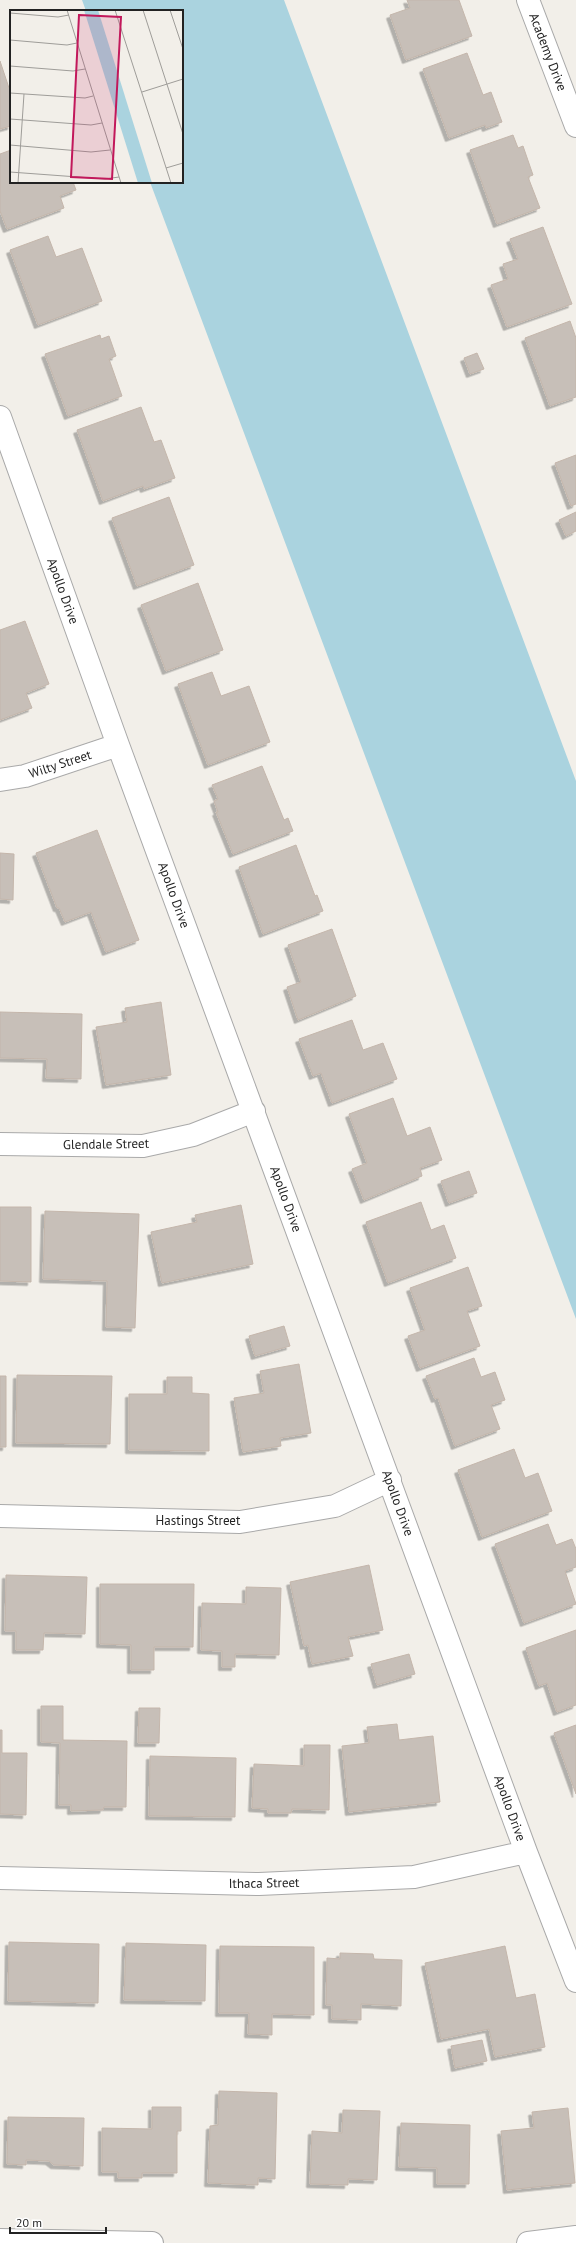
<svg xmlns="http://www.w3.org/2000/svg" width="576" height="2243" font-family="'PT Sans',sans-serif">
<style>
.water{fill:#aad3df}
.building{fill:#c7bfb8;stroke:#c4b6ab;filter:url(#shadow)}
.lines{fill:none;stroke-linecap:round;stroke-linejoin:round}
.street-casing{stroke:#a9a9a9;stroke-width:24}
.street{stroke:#fff;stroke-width:22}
.labels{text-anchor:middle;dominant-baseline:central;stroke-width:3;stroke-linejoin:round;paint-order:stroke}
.street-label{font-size:13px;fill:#222;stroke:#fff}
.inset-road{fill:none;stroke:#9f9d99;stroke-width:1}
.view{fill:#c2185b;fill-opacity:0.15;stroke:#c2185b;stroke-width:2}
.inset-edge{fill:none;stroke:#222;stroke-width:2}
</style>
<defs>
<filter id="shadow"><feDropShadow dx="-3.5" dy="3.5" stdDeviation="0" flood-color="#0004"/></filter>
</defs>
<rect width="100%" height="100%" fill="#f2efe9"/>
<path class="water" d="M82 0H284L576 781V1319L150 182H182V11H86Z"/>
<path class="building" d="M407 0H459L472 36 406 60 390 15 410 8Z
M467 53 483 95 491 92 502 122 486 128 485 125 449 138 423 69Z
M0 61 9 88H11V126L0 129Z
M513 135 518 148 523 146 533 175 528 177 540 208 497 224 470 150Z
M11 150V182H73L76 190 60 196 64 208 7 229 0 211V154Z
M543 227 572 304 507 327 491 285 508 279 503 264 518 259 510 239Z
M48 236 56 257 82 248 102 301 38 325 10 250Z
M570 321 576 338V397L550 406 525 338Z
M100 335 101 339 109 336 116 356 109 359 122 396 68 416 45 354Z
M477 353 484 369 470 374 464 358Z
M141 407 154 442 161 440 175 478 144 489 143 486 103 501 77 430Z
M576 455V504L571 506 555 463Z
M169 497 194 565 137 586 112 518Z
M576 512V531L566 536 559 520Z
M198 583 223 650 166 671 141 605Z
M25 621 49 684 26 693 32 708 0 720V630Z
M212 672 221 696 249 686 270 742 208 765 178 684Z
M262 766 284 820 288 818 293 831 233 854 216 812H218L214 801 218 799 212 785Z
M97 830 139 940 106 952 91 912 65 922 59 908H57L36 853Z
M296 845 315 896 317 895 323 911 263 934 239 867Z
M0 853 14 854 13 900 0 899Z
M332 929 356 996 298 1020 287 987 301 982 288 945Z
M161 1002 171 1075 106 1085 96 1027 127 1022 125 1008Z
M0 1012 82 1014 81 1079 46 1078 47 1059 0 1058Z
M352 1020 363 1050 383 1043 397 1079 332 1103 321 1073 313 1076 299 1039Z
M393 1098 407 1136 430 1127 442 1160 420 1168 422 1176 364 1200 352 1169 367 1163 349 1114Z
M469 1171 477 1193 449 1203 441 1181Z
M421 1202 431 1230 444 1225 456 1258 388 1283 366 1222Z
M241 1205 253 1264 162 1283 151 1232 197 1222 195 1215Z
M0 1207H31V1282L0 1281Z
M45 1211 139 1214 135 1328 106 1327 107 1281 43 1279Z
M468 1267 482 1306 467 1311 480 1346 420 1368 408 1336 425 1330 410 1288Z
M284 1326 290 1346 255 1356 249 1336Z
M474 1358 481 1377 495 1372 505 1400 491 1405 500 1429 455 1446 438 1398 435 1399 426 1376Z
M299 1364 311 1433 280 1438 281 1446 243 1452 234 1398 264 1393 260 1371Z
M17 1375 112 1376 110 1444 16 1443Z
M0 1376H6V1447H0Z
M167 1377H192V1393L209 1394V1451L129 1450V1394H167Z
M514 1449 525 1478 538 1473 552 1511 482 1537 458 1470Z
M548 1524 556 1545 572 1539 576 1549V1567L565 1571 576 1604 524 1623 495 1544Z
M369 1565 383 1630 348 1637 353 1656 312 1664 308 1645 304 1646 290 1582Z
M6 1575 87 1577 85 1634 44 1633 43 1650H16V1631H5Z
M100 1584H194L193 1647H154V1670H131V1645L100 1644Z
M246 1587 281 1588 279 1655 235 1654V1667H222V1651L201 1650 202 1603 246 1604Z
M576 1630V1705L557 1712 547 1683 539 1686 526 1648Z
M409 1654 415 1674 377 1685 371 1664Z
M41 1706H63V1740L127 1741 126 1807H104L103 1810 71 1811V1805H59L60 1743 41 1742Z
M139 1708H160L159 1743H138Z
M397 1724 399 1740 433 1736 440 1802 349 1812 342 1746 369 1743 367 1727Z
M576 1725V1794L554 1733Z
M0 1730H2V1753H27L26 1815 0 1814Z
M304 1745H330L329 1810 292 1809 291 1813H268V1809L252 1808 254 1764 304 1766Z
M150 1756 236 1758 235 1817 149 1816Z
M9 1942 99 1944 98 2003 8 2001Z
M126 1943 206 1945 205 2001 124 2000Z
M220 1946 314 1947V2015L272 2014V2035L248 2034 249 2013H219Z
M505 1946 516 1998 535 1994 545 2047 495 2057 489 2029 441 2039 425 1963Z
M340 1953 373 1954 374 1959 402 1960 401 2006 361 2004V2020L332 2019V2005H326L327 1958 340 1959Z
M482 2040 487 2061 455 2068 451 2046Z
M219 2091 277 2093 275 2179 258 2178V2185L208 2183 210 2126 218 2125Z
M152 2107H181V2131H177V2173H142V2178H118V2172H102V2128L152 2129Z
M568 2108 575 2183 507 2190 501 2131 534 2128 532 2112Z
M343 2110 380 2111 377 2180 348 2179V2185L310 2184 312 2131 342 2133Z
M8 2117 84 2118 83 2166 54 2165 49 2161 26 2160V2165L7 2164Z
M401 2123 470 2125 469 2184H437V2168L399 2167Z"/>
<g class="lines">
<g class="street-casing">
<path id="street" d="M528 0 576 126
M0 417 118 745 526 1852 576 1981
M0 780 25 776 118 745
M0 1144 143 1146 193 1135 254 1111
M0 1516 240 1522 335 1506 390 1480
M0 1878 259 1884 414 1877 526 1852
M0 2240 152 2243
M528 2243 576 2237"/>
</g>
<use href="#street" class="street"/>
</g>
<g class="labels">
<g class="street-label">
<text transform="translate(548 52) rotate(69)">Academy Drive</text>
<text transform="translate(63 591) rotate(70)">Apollo Drive</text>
<text transform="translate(60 764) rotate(-18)">Wilty Street</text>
<text transform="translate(174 895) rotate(70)">Apollo Drive</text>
<text transform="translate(106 1144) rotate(-1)">Glendale Street</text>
<text transform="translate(286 1199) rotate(70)">Apollo Drive</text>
<text transform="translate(398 1503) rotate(70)">Apollo Drive</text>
<text x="198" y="1520">Hastings Street</text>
<text transform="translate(510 1808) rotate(70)">Apollo Drive</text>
<text transform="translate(264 1883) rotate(-1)">Ithaca Street</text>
</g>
</g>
<g transform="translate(10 10)">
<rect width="173" height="173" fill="#f2efe9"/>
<path d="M74 0H88L142 173H128Z" fill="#aad3df"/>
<path class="inset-road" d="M57 0 111 173M105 0 161 173M133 0 173 124M160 0 173 39M0 3 48 7 59 5M0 30 57 35 67 33M0 56 63 61 75 59M132 82 173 69M0 83 75 88 83 86M0 109 81 115 92 113M0 135 81 142 100 140M156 158 173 153M0 162 95 169 109 167M8 173 14 84"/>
<path class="view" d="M69 5 111 7 102 169 61 167Z"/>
<rect width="173" height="173" class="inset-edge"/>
</g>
<path d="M10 2227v6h96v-6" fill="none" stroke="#222222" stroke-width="2"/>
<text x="16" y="2227" font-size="12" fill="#222222" stroke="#ffffff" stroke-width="3" paint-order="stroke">20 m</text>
</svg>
